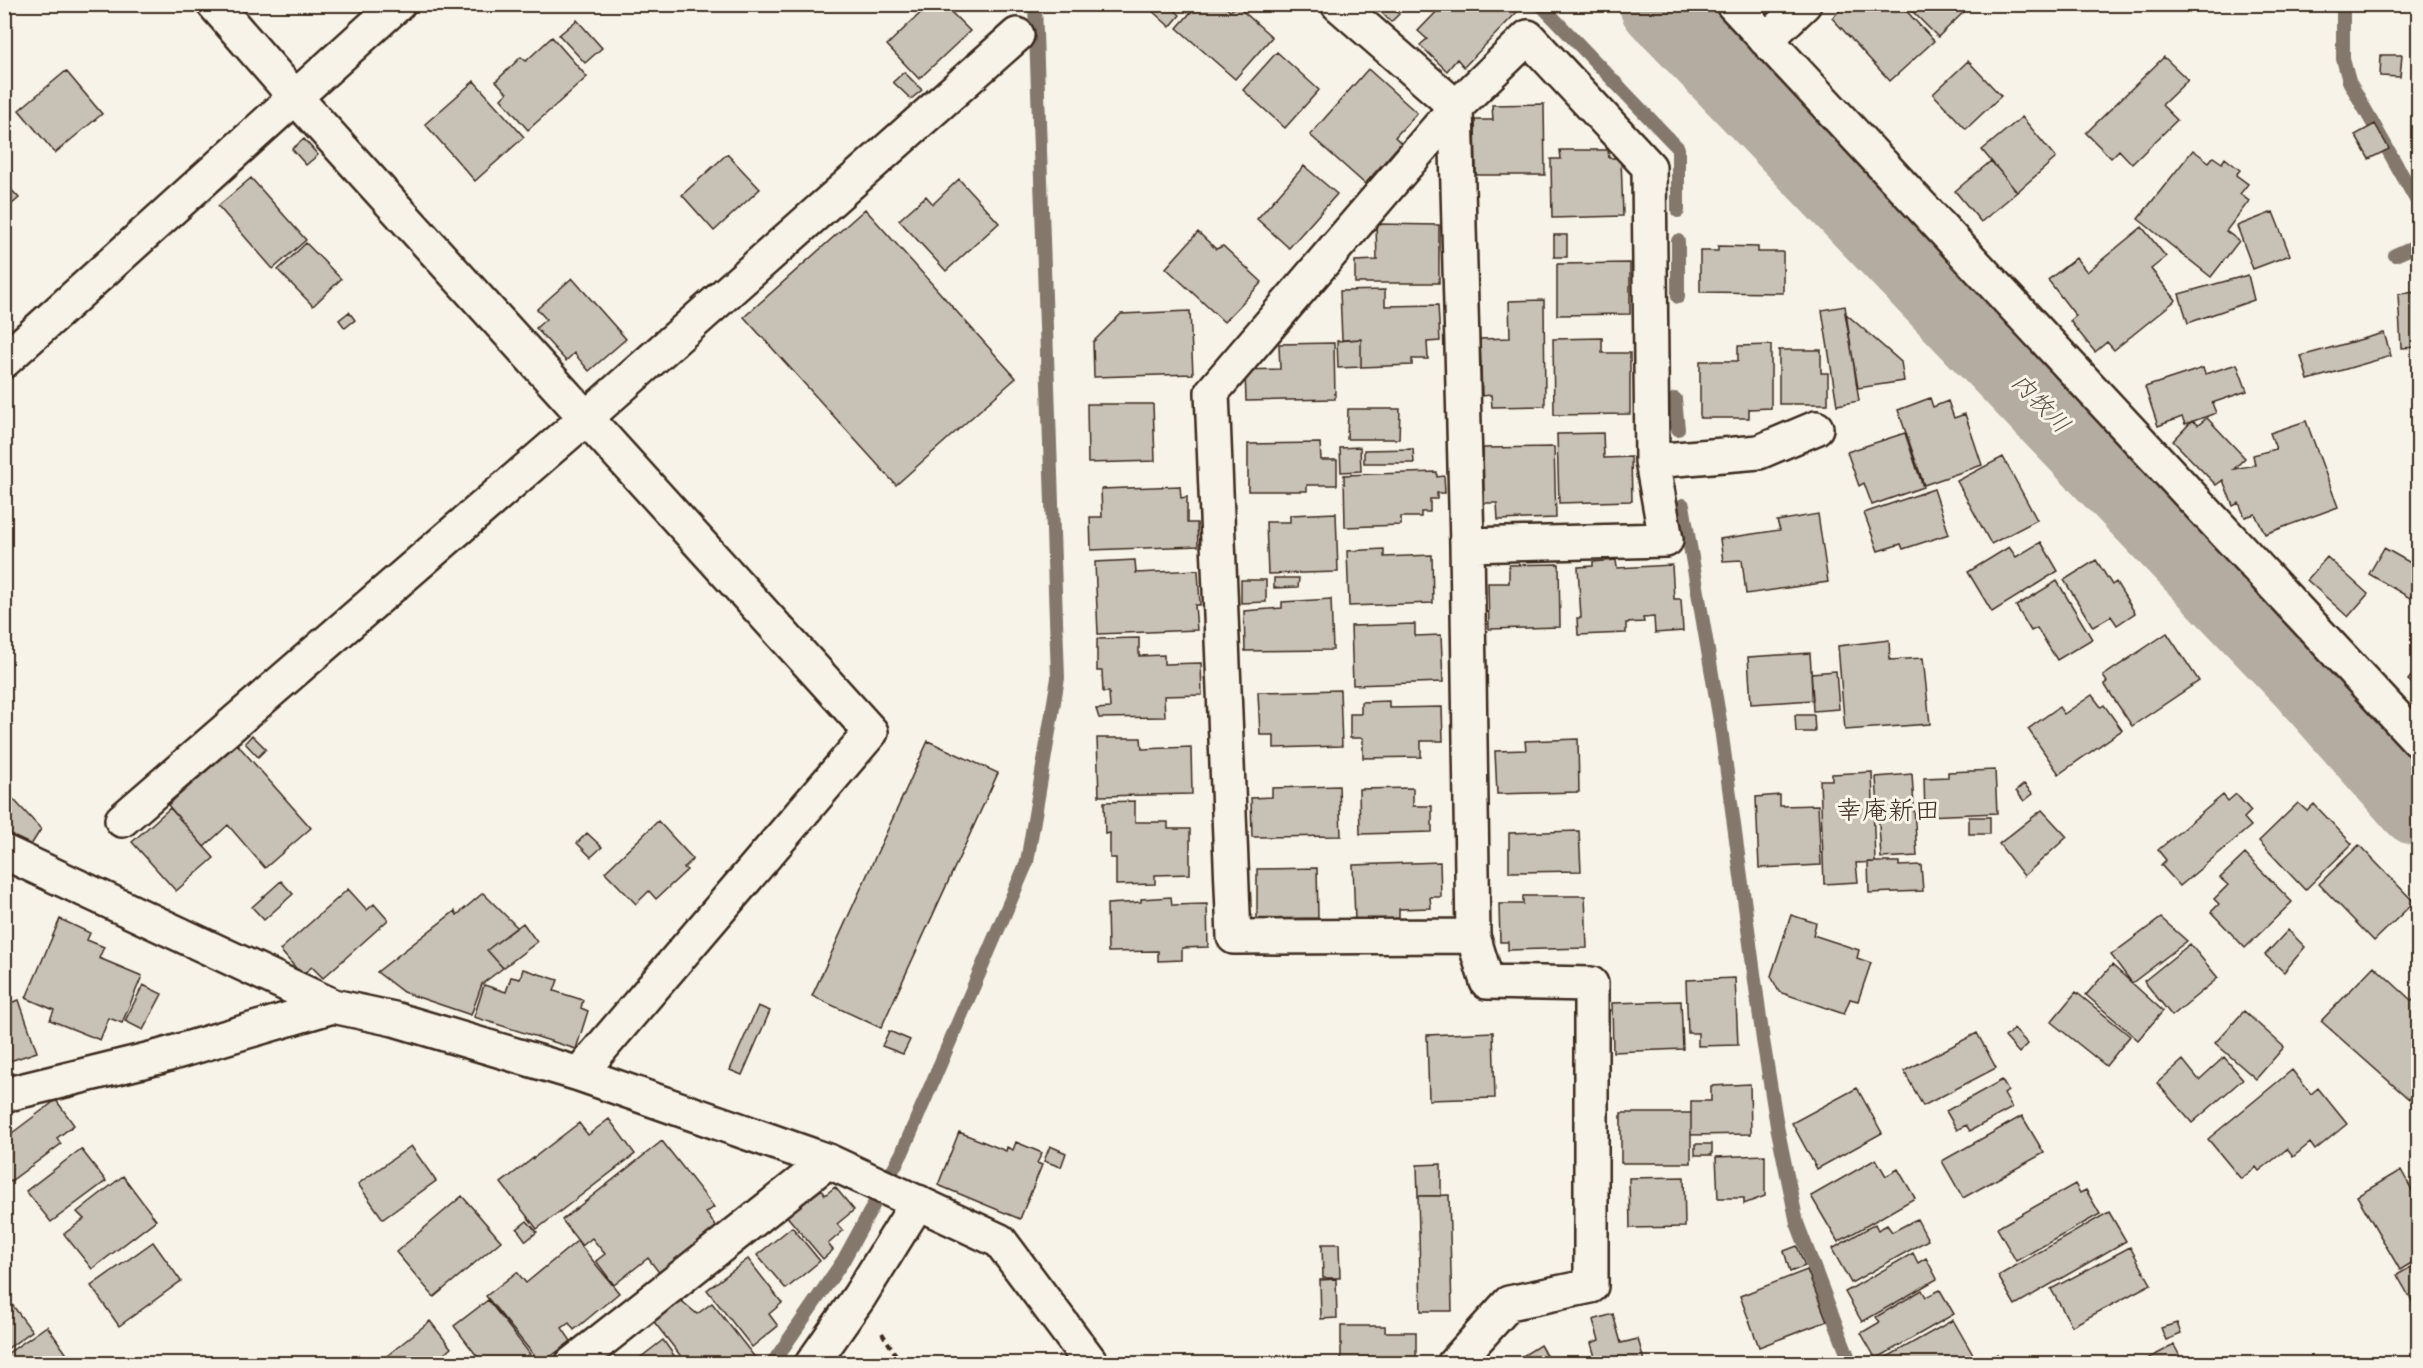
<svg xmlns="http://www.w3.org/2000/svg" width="2423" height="1368" font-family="'Shantell Sans','Klee One',sans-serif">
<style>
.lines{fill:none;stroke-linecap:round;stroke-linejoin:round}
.stream{stroke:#84786c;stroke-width:14}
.river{stroke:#b4aca0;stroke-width:80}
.building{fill:#c8c1b6;stroke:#3b2a1e;stroke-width:1.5}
.street-casing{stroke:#3b2a1e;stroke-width:38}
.secondary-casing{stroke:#3b2a1e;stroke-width:38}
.path{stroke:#3b2a1e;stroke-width:4;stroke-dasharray:6 4.5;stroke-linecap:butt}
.street{stroke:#f7f3e8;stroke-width:33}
.secondary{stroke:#f7f3e8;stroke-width:33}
.labels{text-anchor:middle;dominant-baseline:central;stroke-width:6;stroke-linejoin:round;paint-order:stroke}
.water-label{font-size:24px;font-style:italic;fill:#5f5145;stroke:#f7f3e8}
.quarter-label{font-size:26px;fill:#3b2a1e;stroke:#f7f3e8}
</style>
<rect width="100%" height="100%" fill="#f7f3e8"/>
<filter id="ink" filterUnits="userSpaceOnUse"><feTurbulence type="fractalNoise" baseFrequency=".0167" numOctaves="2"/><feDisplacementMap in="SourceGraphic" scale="12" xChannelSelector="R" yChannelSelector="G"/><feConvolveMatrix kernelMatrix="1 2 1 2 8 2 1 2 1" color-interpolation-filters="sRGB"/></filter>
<g filter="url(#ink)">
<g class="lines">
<path class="stream" d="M1540 4 1678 148V211
M2343 4V59L2349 81 2418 203
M1678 241V297
M2395 255 2418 245
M1675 399 1678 429
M1683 505 1720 721 1763 1040 1777 1126 1797 1223 1851 1364
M772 1364 843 1261 902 1153 1027 862 1058 678 1035 4"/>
<path class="river" d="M1659 4 2304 677 2418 806"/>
</g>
<path class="building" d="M930 4H943L970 31 919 79 887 45Z
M1154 4H1168L1180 15 1170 27 1150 9Z
M1198 4H1222L1230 11 1237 6 1272 37 1235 79 1177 28Z
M1387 4 1399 14 1391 22 1381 12Z
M1444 4H1516L1520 9 1464 67 1457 59 1447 71 1420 45 1427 39 1418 31Z
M1846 4H1900L1934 41 1890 81 1832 18Z
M1919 4H1972L1938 37 1912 11Z
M577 20 602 48 585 63 559 35Z
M552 37 587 77 528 130 501 99 507 93 496 81 521 57 526 61Z
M1277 52 1319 90 1285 128 1243 90Z
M2381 55H2402L2400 77 2380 76Z
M2164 57 2188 80 2162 105 2177 120 2132 164 2119 150 2111 158 2086 133Z
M1968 61 2001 96 1966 129 1933 94Z
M1368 69 1417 113 1395 137 1401 143 1365 184 1310 135Z
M66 71 102 114 55 153 19 110Z
M904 72 922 90 911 99 893 82Z
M474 81 524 137 475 181 425 124Z
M1544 104 1545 175H1476L1475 120H1493L1492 105Z
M2022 117 2056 158 2017 192 1982 150Z
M2375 124 2389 149 2369 159 2355 135Z
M304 139 318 155 306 165 292 149Z
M1560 150H1608L1609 158H1621L1623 216 1552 218 1551 159H1561Z
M2193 150 2209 162 2213 157 2222 163 2225 158 2240 170 2236 175 2248 184 2240 194 2249 201 2226 231 2239 241 2211 277 2138 219Z
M727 154 760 189 714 231 682 195Z
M1991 161 2017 192 1981 222 1955 191Z
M1304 166 1337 194 1289 248 1257 219Z
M251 178 306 240 273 269 218 206Z
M959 179 999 223 946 271 899 220 926 196 933 204Z
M4 182 19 198 4 211Z
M865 209 1016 378 896 485 744 317Z
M2273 212 2290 255 2253 269 2237 226Z
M1376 224 1439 225V283H1355V261L1377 260Z
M2142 227 2166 257 2151 269 2176 300 2114 350 2107 342 2095 352 2070 321 2076 316 2048 280 2076 258 2087 272Z
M1198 232 1216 249 1223 246 1262 282 1224 322 1166 268Z
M1554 235H1567V257H1554Z
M306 243 341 279 313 306 278 270Z
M1718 246 1758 247V252H1783V293L1700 292V251H1718Z
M1630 263V314L1557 315V264Z
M2248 275 2254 300 2188 323 2179 294Z
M572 278 626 339 589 371 574 353 566 361 536 328 546 319 537 309Z
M1385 290V306L1438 305 1440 341 1427 342 1428 359H1412V365L1361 367V339L1342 340 1340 291Z
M2418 292V347L2401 348 2398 294Z
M1544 300 1545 406 1492 407 1491 395 1482 396 1480 339 1510 338 1509 301Z
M1845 306 1859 401 1837 405 1822 310Z
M1190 311 1193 374 1094 377 1093 342 1121 314Z
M349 312 355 320 345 328 339 320Z
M1845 313 1901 362 1904 381 1858 388Z
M2384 333 2391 356 2308 380 2301 356Z
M1602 338V353H1630V414L1554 415 1553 339Z
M1361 339V367L1338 368 1337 341Z
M1334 343 1335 399 1246 401 1245 370 1280 369 1279 344Z
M1771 345V408L1749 409V418H1700V361H1738V346Z
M1779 350H1821V373H1828V404H1779Z
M2237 364 2247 391 2212 403 2216 413 2185 424 2182 417 2158 426 2145 387 2203 368 2205 374Z
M1930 398 1933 407 1948 401 1954 418 1965 414 1982 465 1924 485 1898 410Z
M1087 404H1153L1155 461 1088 463Z
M1348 409H1400L1399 439H1347Z
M2207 418 2245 458 2234 469 2255 465 2253 455 2276 449 2270 433 2306 421 2338 507 2265 534 2255 514 2245 517 2239 503 2233 506 2223 480 2216 485 2173 441 2192 421 2198 425Z
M1603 433 1604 458 1631 457 1632 501 1559 503 1557 434Z
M1905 433 1923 487 1872 505 1864 483 1859 486 1847 452Z
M1320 443 1321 460H1337V485H1307V491H1248V444Z
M1360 447 1361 471 1341 472 1340 448Z
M1554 447 1556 518 1498 520 1497 503H1484L1483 448Z
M1413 449 1414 463H1364V450Z
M2003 457 2037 520 1991 544 1957 481Z
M1437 472V477L1444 476 1445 493H1437V499H1430V512H1421V517H1401V525L1345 527 1344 475Z
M1180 486 1181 498 1187 497V523H1197L1198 546 1091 550 1090 517H1102L1101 489Z
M1934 489 1949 534 1903 549 1901 544 1878 551 1864 513Z
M1336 513 1338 572 1268 574 1266 522H1290V515Z
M1818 514 1828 582 1746 594 1742 560 1723 561 1720 539 1780 530 1777 521Z
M2041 542 2058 571 1992 612 1968 572 2009 547 2016 557Z
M2384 548 2418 567V583L2410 598 2369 574Z
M1384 549V557L1432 555 1433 603 1349 606 1347 551Z
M2327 557 2368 594 2348 617 2307 580Z
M1135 560 1136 573 1198 570 1200 605H1195L1197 630 1098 634 1095 562Z
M1616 560 1617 568 1672 565 1674 599H1681L1683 631 1655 633 1654 617 1643 618 1644 622 1626 623V633L1578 635 1577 618H1581L1578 567 1593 566V562Z
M2096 560 2112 585 2116 582 2135 613 2117 625 2111 616 2093 627 2064 580Z
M1559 564 1560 627 1489 629 1488 583H1509V565Z
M1274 578H1299L1298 587 1274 588Z
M1241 580H1266V602L1241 603Z
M2057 581 2092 639 2057 660 2037 628 2031 631 2016 606Z
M1331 599 1333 650 1245 651 1244 611 1282 608V602Z
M1415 624V636L1441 635 1443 682 1353 685 1351 626Z
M2167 633 2199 681 2132 726 2104 684 2107 682 2103 676Z
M1139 638V656L1164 655V664L1201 663 1202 695 1164 696 1165 717 1099 718 1096 709 1110 708 1109 692H1103L1102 671H1097V639Z
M1889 640 1890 660 1923 658 1930 724 1845 730 1838 646Z
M1810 653 1813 700 1751 704 1748 657Z
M2418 668V689L2408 680Z
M1836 671 1839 709 1813 711 1811 673Z
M1340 690 1342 746 1274 748V735H1260L1258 692Z
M2092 695 2101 707 2104 705 2122 730 2059 774 2028 729 2059 707 2064 714Z
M1389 701V708L1442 707 1443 741H1421V757L1363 758V738H1350V714H1361V702Z
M1795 715H1814L1815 732H1796Z
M252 735 266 749 258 757 245 743Z
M1097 738H1141L1142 749 1191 747 1192 794 1099 796Z
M1578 739 1579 792 1497 794 1495 751 1526 750 1525 741Z
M928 741 998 773 881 1028 812 996Z
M237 744 311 828 265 868 228 825 204 847 168 805Z
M1995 770 1997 813 1925 816 1924 778 1948 777V772Z
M1872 772 1875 862 1856 863 1858 882 1824 884 1820 780H1832V774Z
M1912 774 1917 856 1881 858 1876 777Z
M2024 784 2033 794 2024 801 2016 791Z
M1339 786 1341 836 1252 837 1251 798 1272 797V788Z
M1413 788V806H1432V832L1360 834 1359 789Z
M4 789 41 829 31 845 4 833Z
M2236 794 2251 811 2244 818 2251 826 2180 886 2161 865 2166 860 2158 850 2223 795 2228 801Z
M1780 795V806L1818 805 1821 865 1759 868 1756 797Z
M1135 801V822H1168V829H1190V874L1155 875V884L1116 885V858H1110V833L1105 834 1104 802Z
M2298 803 2307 811 2314 804 2352 844 2305 890 2259 841Z
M170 808 214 858 176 891 132 842Z
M2042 810 2067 837 2024 876 1999 844Z
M1969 817H1990V834H1969Z
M658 821 693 859 684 868 687 870 656 899 649 891 636 904 605 872Z
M1579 831 1581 871 1509 872V833Z
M587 833 602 847 591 857 577 843Z
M2359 845 2414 902 2374 941 2319 884Z
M2245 854 2292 902 2245 948 2211 912 2219 904 2214 899 2228 885 2220 878Z
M1440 862 1441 897H1430L1431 908 1399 909V919L1355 921 1353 865Z
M1868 862H1899V866L1921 865 1923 891 1869 893Z
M1317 868 1318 918 1257 919V869Z
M281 881 293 894 264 920 252 907Z
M348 889 367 910 374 904 388 920 323 978 312 967 302 975 280 950Z
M483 893 517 927 487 950 503 968 482 984 471 1015 403 992 377 972 455 911 457 915Z
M1523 896H1585L1587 948 1508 950V942H1500L1499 904H1523Z
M1171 897 1172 905 1207 904 1208 947 1182 948V960L1158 961V951L1108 952 1107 904 1141 902V899Z
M1791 915 1816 923 1813 935 1859 950 1857 958 1871 963 1858 1001 1850 999 1844 1014 1779 992 1771 976Z
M2161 918 2187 941 2132 983 2111 955Z
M60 919 90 933 87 940 104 947 99 958 142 976 122 1023 109 1018 100 1040 50 1020 54 1010 26 998Z
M523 923 537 942 503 968 487 950Z
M2288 930 2305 947 2284 972 2265 955Z
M2190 944 2218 978 2172 1016 2144 981Z
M2112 965 2163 1011 2138 1040 2086 995Z
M2374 966 2412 1001 2416 997 2418 1000V1093L2409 1099 2321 1021Z
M523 969 558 980 554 991 583 1000 581 1008 588 1011 576 1049 474 1017 484 985 506 992 511 977 520 979Z
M1735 978 1738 1045 1698 1046V1033H1688L1686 980Z
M143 985 162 994 143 1030 125 1021Z
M2076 992 2130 1036 2106 1066 2051 1022Z
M19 1000 37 1052 4 1063V1005Z
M1681 1001 1683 1049 1613 1052 1612 1003Z
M758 1006 770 1011 742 1075 730 1070Z
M2244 1011 2284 1047 2256 1079 2215 1043Z
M2014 1029 2028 1044 2019 1053 2005 1037Z
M889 1031 910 1040 903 1054 882 1046Z
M1493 1032 1495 1098 1429 1100 1427 1035Z
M1977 1033 1996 1068 1923 1106 1904 1071Z
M2224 1057 2243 1079 2192 1123 2157 1083 2183 1060 2199 1080Z
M2292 1070 2311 1094 2318 1088 2347 1124 2315 1150 2310 1143 2293 1157 2287 1149 2259 1171 2256 1167 2241 1179 2208 1139Z
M2002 1080 2008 1091 2004 1094 2012 1108 1970 1131 1966 1125 1957 1130 1946 1111Z
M1750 1084 1751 1134 1691 1135V1101H1711V1086Z
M1857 1088 1882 1133 1817 1169 1792 1123Z
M56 1100 74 1125 57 1138 61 1144 4 1186V1139Z
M1621 1113H1691V1163H1621Z
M2022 1116 2044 1153 1963 1198 1942 1161Z
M609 1119 635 1154 537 1229 501 1183 579 1123 588 1135Z
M959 1132 1006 1151 1007 1147 1013 1150 1016 1142 1042 1153 1037 1163 1042 1165 1020 1219 938 1185Z
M662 1141 714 1207 706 1213 718 1229 661 1275 648 1258 614 1285 596 1261 605 1254 592 1238 582 1246 562 1220Z
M1695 1144H1712V1155H1695Z
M411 1146 436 1181 383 1219 358 1184Z
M1050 1146 1066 1153 1061 1167 1044 1161Z
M81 1149 106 1181 51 1222 26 1191Z
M1765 1155V1196L1744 1204V1198H1718L1716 1157Z
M1876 1159 1886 1176 1898 1169 1915 1198 1838 1242 1811 1196Z
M1441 1164V1196H1418L1417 1165Z
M2401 1170 2418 1201V1259L2400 1270 2357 1196Z
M123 1176 156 1220 92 1269 64 1234 84 1219 77 1212Z
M1684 1177 1685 1227 1630 1228 1629 1178Z
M2075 1184 2080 1193 2086 1190 2100 1214 2016 1261 1997 1228Z
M819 1186 825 1195 835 1187 854 1210 837 1224 843 1231 828 1244 833 1250 823 1259 785 1214Z
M1449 1195 1452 1311H1421L1418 1196Z
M462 1196 501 1241 434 1297 396 1252Z
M2109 1212 2126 1241 2015 1305 1998 1276Z
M1917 1219 1928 1240 1851 1283 1832 1249 1875 1224 1878 1230 1887 1225 1892 1232Z
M527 1221 537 1232 526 1241 517 1229Z
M792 1227 820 1261 786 1289 757 1255Z
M577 1241 619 1293 574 1330 569 1323 562 1328 571 1341 541 1364 486 1296 517 1272 526 1283Z
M153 1242 181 1281 119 1326 91 1286Z
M1322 1244H1339L1340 1278H1323Z
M1797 1246 1805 1266 1790 1272 1784 1251Z
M2130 1247 2151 1284 2072 1326 2051 1289Z
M1913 1253 1918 1263 1926 1258 1937 1279 1862 1322 1845 1292Z
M748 1259 782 1303 769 1314 778 1326 752 1347 707 1290Z
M2418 1263V1312L2397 1275Z
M1807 1270 1827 1321 1759 1347 1740 1296Z
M1336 1279 1337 1318 1321 1319 1320 1280Z
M1922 1290 1926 1297 1940 1290 1954 1314 1876 1359 1861 1333 1880 1322 1876 1317Z
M4 1294 32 1331 4 1351Z
M677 1297 697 1314 712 1303 757 1360 754 1364H687L651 1318Z
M488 1300 530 1354 517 1364H483L454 1326Z
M1613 1314 1621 1343 1638 1339 1645 1364H1597L1591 1343 1599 1340 1593 1320Z
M1953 1320 1976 1360 1970 1364H1879L1878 1362Z
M430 1321 451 1348 433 1364H387L383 1359Z
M2177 1323 2181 1334 2166 1340 2161 1328Z
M47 1326 73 1363 4 1364V1356Z
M1341 1326H1385V1332H1416V1364H1341Z
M663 1340 680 1364H632Z
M1540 1345 1551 1364H1510Z
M2174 1345 2184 1364H2138Z
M1997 1354 2002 1364H1981Z"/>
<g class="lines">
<g class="street-casing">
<path id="street" d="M214 4 295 97 871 732 579 1074
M1338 4 1456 107 1467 545 1473 936 1487 982 1591 984V1286L1509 1303 1454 1364
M1766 40 1804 4
M4 361 398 4
M1652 461 1759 452 1816 428
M1467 545 1666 540 1652 461 1649 167 1528 37 1456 107 1212 392 1234 937 1473 936
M122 820 586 418 1017 35
M4 852 333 1006 394 1019 579 1074 828 1161 1000 1241 1092 1364
M4 1095 159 1057 333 1006
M572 1364 828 1161
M812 1364 859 1297 918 1202"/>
</g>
<g class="secondary-casing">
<path id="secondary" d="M1733 4 2418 740"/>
</g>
<path class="path" d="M882 1333 896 1355 898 1364"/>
<use href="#street" class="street"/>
<use href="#secondary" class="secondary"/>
</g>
</g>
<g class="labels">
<g class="water-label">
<text transform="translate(2041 403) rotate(46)">内牧川</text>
</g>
<g class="quarter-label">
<text x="1888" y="809">幸庵新田</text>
</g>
</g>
<rect width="2423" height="1368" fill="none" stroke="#f7f3e8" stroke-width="24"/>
<rect x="12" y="12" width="2399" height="1344" fill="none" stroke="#3b2a1e" stroke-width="2" filter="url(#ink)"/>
</svg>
